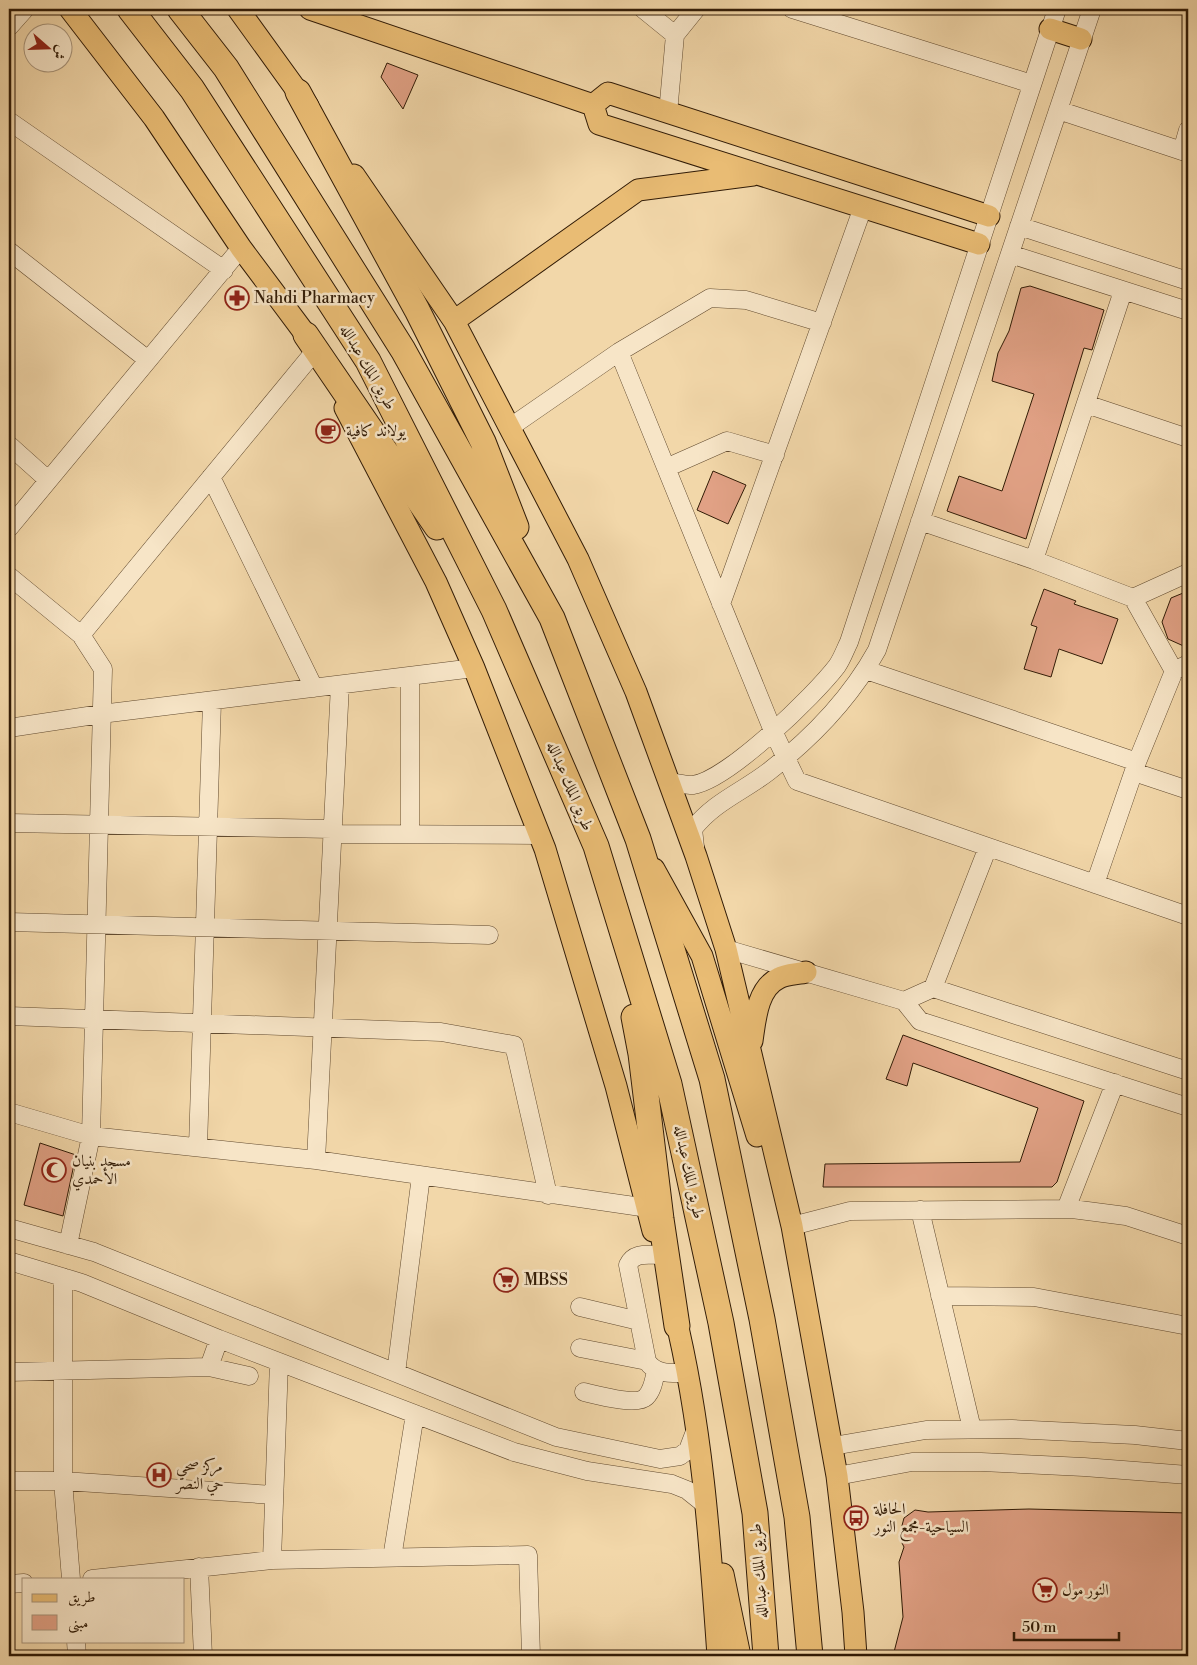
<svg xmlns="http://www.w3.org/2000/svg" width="1197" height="1665" font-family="'Libre Bodoni',Amiri,serif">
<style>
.building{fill:#e1a185;stroke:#311b06}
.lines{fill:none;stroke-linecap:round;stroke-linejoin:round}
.minor-casing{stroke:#614a2f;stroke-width:19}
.major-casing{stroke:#311b06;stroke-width:23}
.highway-casing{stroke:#311b06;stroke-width:27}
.minor{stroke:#f7e5c7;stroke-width:18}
.major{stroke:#e9bc74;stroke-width:21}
.highway{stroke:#e9bc74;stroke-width:25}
.labels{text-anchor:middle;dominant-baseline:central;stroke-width:5;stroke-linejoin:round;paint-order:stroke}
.poi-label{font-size:16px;fill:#311b06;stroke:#f7e5c7;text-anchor:start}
.street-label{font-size:16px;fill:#311b06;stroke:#f7e5c7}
</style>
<rect width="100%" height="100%" fill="#f2d7a9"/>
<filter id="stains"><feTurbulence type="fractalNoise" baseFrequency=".004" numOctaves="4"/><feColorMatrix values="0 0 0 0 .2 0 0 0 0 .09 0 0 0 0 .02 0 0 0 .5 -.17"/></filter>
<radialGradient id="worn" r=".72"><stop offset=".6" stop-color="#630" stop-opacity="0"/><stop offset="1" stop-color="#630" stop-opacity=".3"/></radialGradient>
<path class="building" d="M387 63 418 75 403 109 381 77Z
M1030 286 1104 310 1092 350 1084 348 1026 539 947 511 959 476 1002 491 1034 394 992 381 998 353 1009 331 1021 288Z
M713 471 746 485 728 524 697 510Z
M1044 589 1076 601 1074 604 1118 619 1102 664 1059 649 1051 677 1024 669 1037 627 1031 625Z
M1188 591V648L1168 639 1162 622 1171 598Z
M903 1035 1084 1101 1057 1182 1052 1187H823L825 1164 1020 1162 1038 1108 913 1063 907 1086 886 1079Z
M40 1143 76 1155 63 1216 24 1205Z
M1029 1509 1188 1513V1656H893L903 1617 899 1562 904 1547 899 1537 904 1518 915 1510 928 1512Z"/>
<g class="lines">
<g class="minor-casing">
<path id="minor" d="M643 9 675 35
M792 9 1032 84
M9 27 25 9
M1058 110 1188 153
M668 113 675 35 696 9
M9 121 224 270
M1182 151 1188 130
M1019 226 1188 281
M9 251 148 360
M1010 254 1188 311
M619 352 773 731 797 781 1188 916
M1086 404 1188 438
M509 428 619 352 710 298 746 300 822 323
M9 445 48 480
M666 468 727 441 775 455
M211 477 314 688
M920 521 1034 560 1133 598
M9 528 241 248
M1034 560 1123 291
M1188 573 1133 598 1174 671 1188 664
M9 576 81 635 103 669 91 1136 68 1245
M721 604 863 207
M81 635 315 351
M866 670 1137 762
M410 676V834
M9 728 101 714 474 668
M1134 772 1188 790
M670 782C677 783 686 785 693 785 728 780 815 695 837 666 842 659 845 650 849 642L1057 9
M9 823 332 829
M332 834 539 835
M695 847 693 829C714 802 742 792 768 772 812 738 850 699 877 650L1092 9
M1095 884 1137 762 1174 671
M9 922 489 935
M726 949 904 1001 920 1021 1188 1107
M933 988 988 847
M904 1001 933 988 1188 1071
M9 1016 441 1032 514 1045 548 1195
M9 1112 91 1136 316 1160 648 1208
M198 1147 212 701
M316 1160 340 685
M1066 1209 1115 1083
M920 1210 972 1429
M792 1226 850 1211 1072 1209 1126 1216 1188 1236
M9 1228 94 1252 556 1437 660 1459 680 1456 688 1450 696 1429
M660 1255C647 1255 634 1252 628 1265L647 1361C655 1375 672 1373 686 1373
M9 1261 82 1283 219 1339 514 1452 587 1471 672 1484 687 1490 707 1506
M63 1277V1481L71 1579
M940 1296 1034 1297 1188 1326
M580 1307 639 1321
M580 1348 647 1361
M209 1367 219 1339
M9 1372 209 1367 249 1376
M396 1373 421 1176
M584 1392C597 1395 637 1406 646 1397 653 1390 654 1379 656 1371
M833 1446 926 1430 1012 1429 1135 1435 1188 1441
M837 1476 912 1462H981L1084 1467 1188 1475
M9 1481H63L274 1495
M392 1558 415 1414
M272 1560 279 1362
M199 1567 203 1656
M92 1579 272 1560 528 1555 531 1656
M9 1584 24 1583
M76 1641 77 1656"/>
</g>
<g class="major-casing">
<path id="major" d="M70 9 154 118 241 248 306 335 314 350
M238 9 308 106
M310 9 593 105
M1050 29 1081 39
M593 105 608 93 989 216
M593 105 599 124 979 244
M354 175 454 321 578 559 636 692 696 856 726 949 792 1226 837 1476 853 1612 856 1656
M454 321 638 190 753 175
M345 408 436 582 474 668 545 849 616 1086 653 1231
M654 869 702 956 757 1136
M752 1041C755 1021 757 988 779 978 786 974 798 974 806 972
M674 1311C702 1424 710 1541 718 1656
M723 1574 740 1656"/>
</g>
<g class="highway-casing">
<path id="highway" d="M130 9 192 89 368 361 494 610 596 846 669 1084 721 1323 755 1513 766 1656
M180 9 226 68 403 350 552 618 638 839 712 1079 762 1319 797 1517 810 1656
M298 92 417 310 483 442 516 527
M306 335 437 527
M634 1017 641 1054 661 1219 677 1326"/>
</g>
<use href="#minor" class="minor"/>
<use href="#major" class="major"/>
<use href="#highway" class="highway"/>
</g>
<defs>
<g id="pharmacy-ring" transform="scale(1.25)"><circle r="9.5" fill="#f7e5c7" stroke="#8f2418" stroke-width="1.5"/><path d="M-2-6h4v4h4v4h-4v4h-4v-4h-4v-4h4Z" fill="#8f2418"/></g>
<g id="cafe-ring" transform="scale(1.25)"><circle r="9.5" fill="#f7e5c7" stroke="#8f2418" stroke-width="1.5"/><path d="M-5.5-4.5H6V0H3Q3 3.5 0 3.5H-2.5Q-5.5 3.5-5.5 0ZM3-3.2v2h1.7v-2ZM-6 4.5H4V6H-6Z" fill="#8f2418"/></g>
<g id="mosque-ring" transform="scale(1.25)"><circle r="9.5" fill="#f7e5c7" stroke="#8f2418" stroke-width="1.5"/><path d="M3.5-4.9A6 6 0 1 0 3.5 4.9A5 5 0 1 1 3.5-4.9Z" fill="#8f2418"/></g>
<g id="supermarket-ring" transform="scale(1.25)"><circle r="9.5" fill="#f7e5c7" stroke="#8f2418" stroke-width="1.5"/><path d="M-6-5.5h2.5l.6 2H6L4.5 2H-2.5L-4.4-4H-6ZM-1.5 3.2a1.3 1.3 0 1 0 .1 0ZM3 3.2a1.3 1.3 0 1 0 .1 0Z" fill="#8f2418"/></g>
<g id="hospital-ring" transform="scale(1.25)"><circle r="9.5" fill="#f7e5c7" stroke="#8f2418" stroke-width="1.5"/><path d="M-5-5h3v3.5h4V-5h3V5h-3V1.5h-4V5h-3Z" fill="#8f2418"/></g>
<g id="bus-ring" transform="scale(1.25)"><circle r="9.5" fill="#f7e5c7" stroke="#8f2418" stroke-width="1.5"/><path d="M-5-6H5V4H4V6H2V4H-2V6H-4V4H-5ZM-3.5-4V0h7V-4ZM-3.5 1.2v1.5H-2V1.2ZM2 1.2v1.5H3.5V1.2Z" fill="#8f2418"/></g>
</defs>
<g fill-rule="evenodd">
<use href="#pharmacy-ring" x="237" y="298"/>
<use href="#cafe-ring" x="328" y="431"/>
<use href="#mosque-ring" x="54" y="1170"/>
<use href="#supermarket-ring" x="506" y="1280"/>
<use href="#hospital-ring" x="159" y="1475"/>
<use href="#bus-ring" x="856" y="1518"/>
<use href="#supermarket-ring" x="1045" y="1590"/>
</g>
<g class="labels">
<g class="poi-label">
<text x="254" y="298">Nahdi Pharmacy</text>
<text x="346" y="431">يولاند كافية</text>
<text x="72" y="1161">مسجد بنيان<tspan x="72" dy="18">الأحمدي</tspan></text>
<text x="524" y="1280">MBSS</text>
<text x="176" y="1466">مركز صحي<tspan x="176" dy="18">حي النصر</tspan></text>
<text x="874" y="1509">الحافلة<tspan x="874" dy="18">السياحية-مجمع النور</tspan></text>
<text x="1062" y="1590">النور مول</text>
</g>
<g class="street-label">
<text transform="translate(368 367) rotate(60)">طريق الملك عبدالله</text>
<text transform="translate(570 786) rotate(67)">طريق الملك عبدالله</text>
<text transform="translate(689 1172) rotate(78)">طريق الملك عبدالله</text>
<text transform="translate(759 1571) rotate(-94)">طريق الملك عبدالله</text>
</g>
</g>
<rect width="1197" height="1665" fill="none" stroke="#f2d7a9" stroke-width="30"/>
<rect x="10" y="10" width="1177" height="1645" fill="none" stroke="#311b06" stroke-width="2.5"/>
<rect x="15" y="15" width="1167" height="1635" fill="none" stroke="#311b06"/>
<rect x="22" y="1578" width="162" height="65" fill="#f7e5c7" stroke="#a8947a"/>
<rect x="32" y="1594" width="25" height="8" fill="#e9bc74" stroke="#a8947a"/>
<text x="68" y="1602" font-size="15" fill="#311b06">طريق</text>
<rect x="32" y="1615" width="25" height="15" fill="#e1a185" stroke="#a8947a"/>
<text x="68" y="1628" font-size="15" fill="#311b06">مبنى</text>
<g transform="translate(48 48) rotate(110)"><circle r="24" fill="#f7e5c7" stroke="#a8947a"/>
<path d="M0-4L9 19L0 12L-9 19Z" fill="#8f2418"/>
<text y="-8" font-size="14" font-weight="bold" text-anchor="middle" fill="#311b06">ش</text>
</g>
<path d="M1014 1632v8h105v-8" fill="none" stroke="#311b06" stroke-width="2.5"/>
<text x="1022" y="1632" font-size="15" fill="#311b06" stroke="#f7e5c7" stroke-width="4" paint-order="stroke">50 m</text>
<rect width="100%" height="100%" filter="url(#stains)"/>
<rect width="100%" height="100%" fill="url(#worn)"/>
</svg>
